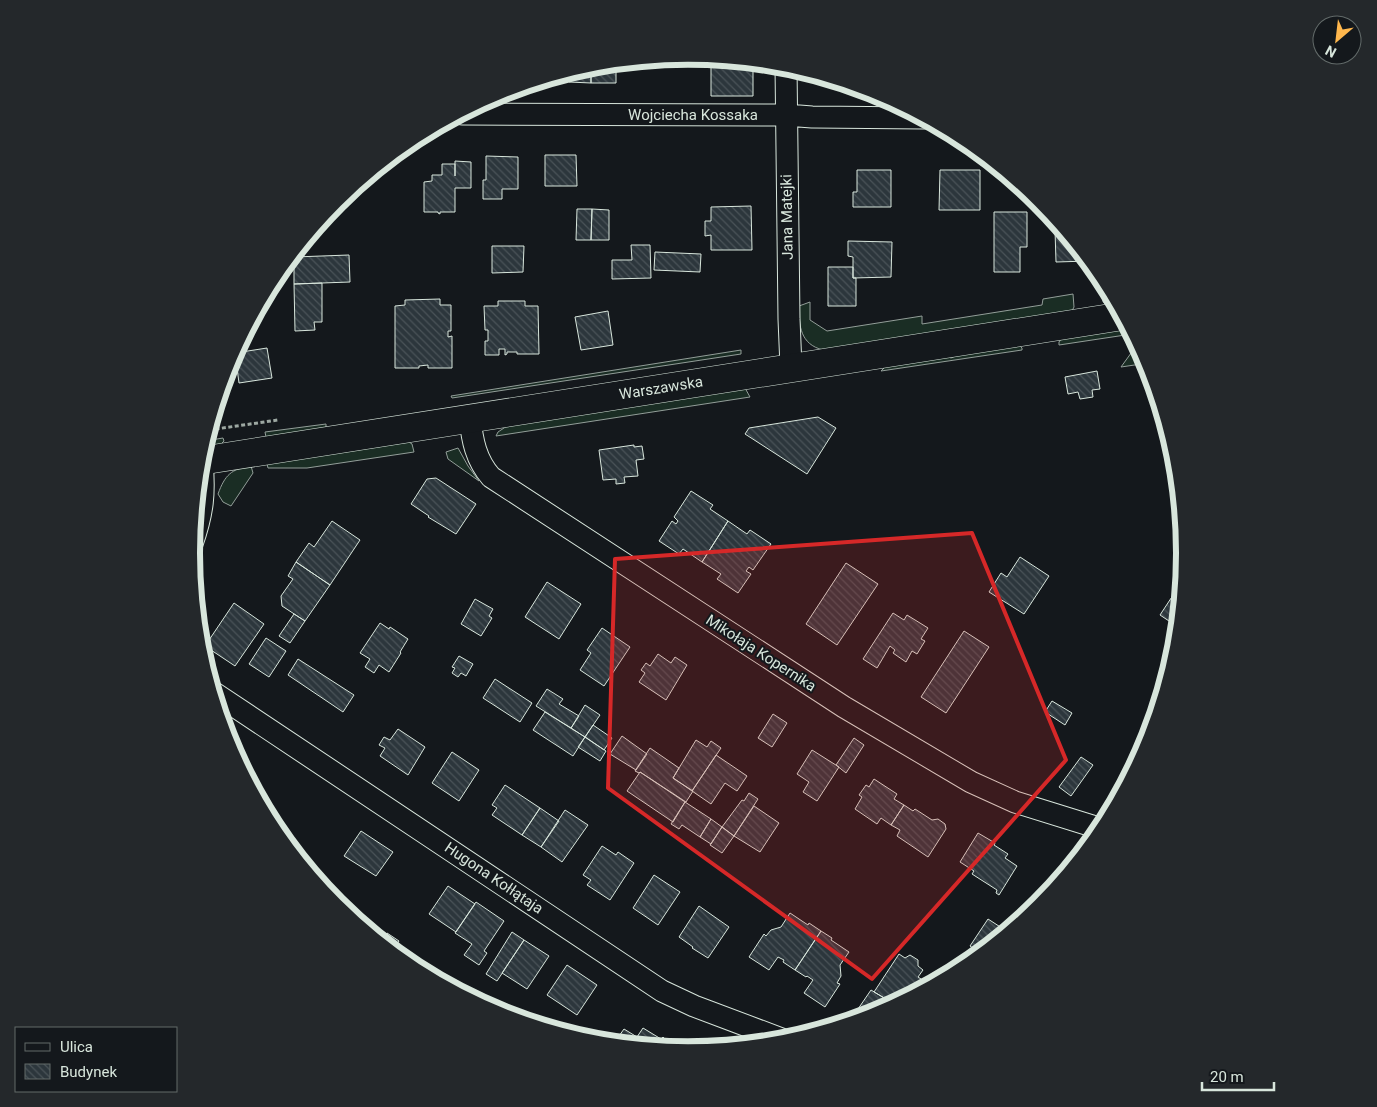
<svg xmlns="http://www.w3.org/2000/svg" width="1377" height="1107" font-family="Roboto,sans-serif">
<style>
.grass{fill:#1a2d24;stroke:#939e99}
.building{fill:url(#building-back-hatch);stroke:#d8e6dc}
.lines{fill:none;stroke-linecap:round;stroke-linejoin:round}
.minor-casing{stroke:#d8e6dc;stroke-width:23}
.tertiary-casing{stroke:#d8e6dc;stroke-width:29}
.path{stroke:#9da8a2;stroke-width:3;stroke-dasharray:4 2.5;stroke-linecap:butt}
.minor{stroke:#14181c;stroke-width:21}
.tertiary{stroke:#14181c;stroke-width:28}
.marked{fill:#d62828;fill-opacity:0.2;stroke:#d62828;stroke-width:4;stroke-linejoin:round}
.labels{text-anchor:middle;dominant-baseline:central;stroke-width:4;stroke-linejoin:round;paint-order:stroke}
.street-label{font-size:15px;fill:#d8e6dc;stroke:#14181c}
.rim{fill:none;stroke:#d8e6dc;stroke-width:6}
</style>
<defs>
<pattern id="building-back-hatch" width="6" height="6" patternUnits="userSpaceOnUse" patternTransform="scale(1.25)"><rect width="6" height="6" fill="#2c363c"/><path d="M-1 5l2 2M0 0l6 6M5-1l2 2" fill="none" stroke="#4a5358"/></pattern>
</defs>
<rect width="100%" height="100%" fill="#14181c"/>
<path class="grass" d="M1108 289 1116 304 1106 305 1103 302 1102 290Z
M1073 294 1074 307 1072 311 823 350C800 344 799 326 799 306L810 302V320L827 331 922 316V324L1042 305 1043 299Z
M1129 328 1132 334 1059 345V342L1061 339Z
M1019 345 1022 348V350L881 371 886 366 949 357 951 358 955 356Z
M1140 348 1148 363 1121 367 1134 349Z
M741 350V354L452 398 451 396Z
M745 388 750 397 496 436 498 432 507 426Z
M326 424V428L266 437 265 432Z
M223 438 224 441 221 444 204 447 205 441Z
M409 442 412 444 414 452 307 468H268L267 464Z
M458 448 468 466 479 481 448 459 446 452Z
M251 466 253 473 231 506 223 502 218 494C225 475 231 469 251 466Z"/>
<path class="building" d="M711 58 753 63V96H711Z
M616 63V83H591V66Z
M591 66V83L569 82 570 72Z
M822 77 844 83H822Z
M545 155H576L577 186H545Z
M486 156 518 157V189H502V199H483V180H486Z
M455 161 471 162V188H455V212H440V214L438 213V212H424V182L432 181V175H442V164H455V176Z
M857 170H891V207H853V192H857Z
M940 170H980V210H939Z
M751 206 752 250H711V235L705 236V221H711V207Z
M577 209H592L591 240H576Z
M592 209 609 210V240H591Z
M994 212H1027V247H1020V272H994Z
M1055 230H1063L1089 261 1056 262Z
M848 241 892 242 891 277 853 278V257L848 256Z
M631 245H650L651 278 612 279V260H632Z
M492 246H524L523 272 492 273Z
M655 252 701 254 700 272 654 270Z
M349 255 350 282 294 284V257Z
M828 267H853V278H856V306H828Z
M322 283V322H314L315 330 295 331 294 284Z
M440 299V305H451V331H448V337L452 336V368H428V365L419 366V368H395V306L405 305V300Z
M498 301H525V306H538L539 354H517V352H507V354L505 355V349H499V355H485V341H488V330H485L484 306H498Z
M608 311 613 345 581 350 575 317Z
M267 348 272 378 239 383 235 353Z
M1097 371 1100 389 1092 390 1093 397 1080 399 1078 392 1068 394 1065 377Z
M818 417 836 428 807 474 745 434 749 428Z
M634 445V447L642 446 644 459 636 460 638 476 624 477 625 483 616 484V479L603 480 599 450Z
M436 478 476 504 456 534 428 517 429 516 411 504 427 479Z
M691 491 713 505 710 509 728 521 702 562 683 549 679 554 659 541 672 521 676 524 678 521 674 517Z
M332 521 360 540 330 585 296 562 309 543 314 547Z
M728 521 747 534 750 530 771 544 753 570 749 567 746 571 751 574 738 593 717 579 721 574 702 562Z
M1020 557 1049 576 1024 614 989 592 1001 573 1007 577Z
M296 562 330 585 305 621 282 606 281 596 293 579 288 576Z
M846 563 878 584 837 645 806 624Z
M1183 580 1178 627 1160 615Z
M547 582 581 604 559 639 525 617Z
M475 599 493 609 489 616 492 618 481 636 461 624Z
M234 603 264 624 235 666 205 646Z
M893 613 904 620 907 615 928 628 921 639 925 641 917 654 912 651 906 662 893 653 895 650 890 646 877 668 863 659Z
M294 614 305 621 290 643 279 636Z
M380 623 389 629 390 627 408 639 400 652 401 653 389 672 379 665 374 673 365 667 370 659 360 653Z
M602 628 630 647 604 686 580 670 591 653 587 650Z
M964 631 989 647 946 713 921 697Z
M266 638 286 651 269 677 249 664Z
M658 654 671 663 675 657 687 665 666 700 639 682 645 673 641 670 646 663 650 666Z
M459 656 473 664 466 676 461 673 458 677 452 673 455 668 452 667Z
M298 659 354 695 343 712 288 675Z
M495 679 532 703 520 722 483 698Z
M547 689 563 699 559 704 579 716 571 728 536 706Z
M1052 701 1072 713 1065 725 1045 712Z
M585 705 600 715 585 737 571 728Z
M545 712 585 737 573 756 533 730Z
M773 714 787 723 772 747 758 738Z
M593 725 612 738 604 750 585 737Z
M398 729 425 747 408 775 380 756 385 748 379 745 384 737 390 740Z
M622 736 647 754 636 770 610 754Z
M585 737 606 751 600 761 578 747Z
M854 738 864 745 846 773 836 765Z
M696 740 707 747 711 741 721 748 692 791 673 778Z
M650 748 679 768 673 778 693 791 686 802 640 772 639 773 635 771Z
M812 750 839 767 817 801 803 792 809 782 797 774Z
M452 752 479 770 459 801 432 783Z
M716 755 747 776 737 791 725 783 711 804 692 791Z
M1081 757 1093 765 1071 796 1059 787Z
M640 772 685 802 673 822 627 791Z
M245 774 256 781 252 787Z
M874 779 897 794 894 799 904 805 891 825 881 818 877 824 855 809 862 797 859 795 866 785 869 787Z
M505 785 540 808 522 835 492 815 497 808 492 805Z
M749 793 758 799 734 836 722 827 742 800 744 801Z
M685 802 711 819 700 837 682 825 679 829 671 824Z
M904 805 913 811 915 809 932 820 938 819 945 824 946 829 928 857 897 836 900 830 891 825Z
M754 806 779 823 760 852 734 836Z
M540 808 559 821 541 847 522 835Z
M565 810 588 825 562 862 541 847Z
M711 819 722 827 711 844 700 837Z
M722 827 734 836 722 853 710 845Z
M361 831 393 852 376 876 344 856Z
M978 833 995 843 994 845 1008 854 1005 858 1017 866 999 895 996 893 997 890 972 874 974 871 960 862Z
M602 846 616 855 618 852 634 863 610 900 587 885 591 880 583 875Z
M654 875 680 892 658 925 633 908Z
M448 886 475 904 456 932 429 914Z
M476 902 504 921 484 951 487 953 479 965 464 955 472 944 455 933Z
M699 906 729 927 708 958 692 948 693 947 679 937Z
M790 913 808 925 809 923 821 931 795 970 783 962 784 960 778 957 769 970 749 957 764 934 766 936 771 930 781 927Z
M988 919 1008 932 981 954 970 946Z
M821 931 832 938 831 940 849 952 840 965 841 976 837 983 840 984 825 1007 804 993 813 980 807 976 806 977 795 970Z
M512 932 524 940 497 981 486 974Z
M387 933 399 941 392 951 381 942Z
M524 940 549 956 527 989 502 973Z
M899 954 905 958 910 955 918 960V966L923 970 918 977 927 983 923 989 888 1008 891 1002 874 992Z
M567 965 597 985 577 1015 547 995Z
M871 990 891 1002 886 1009 869 1016 858 1009Z
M643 1028 661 1039 663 1037 665 1039 659 1048 614 1043 624 1029 637 1037Z"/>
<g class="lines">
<g class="minor-casing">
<path id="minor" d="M786 66 789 319 791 367
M462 114 786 115 812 117 924 118
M470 418C472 440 476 460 491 477L844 707 971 782 1015 802 1102 829
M192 544C203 513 205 493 202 461
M213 692 662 991 694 1006 787 1041"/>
</g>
<g class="tertiary-casing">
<path id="tertiary" d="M200 461 1123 316"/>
</g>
<path class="path" d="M209 430 278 420"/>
<use href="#minor" class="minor"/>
<use href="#tertiary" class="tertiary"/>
</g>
<path class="marked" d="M972 533 1066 760 872 979 608 788 615 559Z"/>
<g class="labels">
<g class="street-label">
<text x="693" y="115">Wojciecha Kossaka</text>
<text transform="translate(787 217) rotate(-91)">Jana Matejki</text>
<text transform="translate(661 388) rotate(-9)">Warszawska</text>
<text transform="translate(761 653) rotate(33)">Mikołaja Kopernika</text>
<text transform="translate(494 878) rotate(34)">Hugona Kołłątaja</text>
</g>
</g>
<path d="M0 0H1377V1107H0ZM200 553a488 488 0 1 1 976 0a488 488 0 1 1-976 0Z" fill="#24282b" fill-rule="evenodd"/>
<path class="rim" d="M200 553a488 488 0 1 1 976 0a488 488 0 1 1-976 0Z"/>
<rect x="15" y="1027" width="162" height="65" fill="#14181c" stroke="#626a69"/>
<rect x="25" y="1043" width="25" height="8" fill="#14181c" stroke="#626a69"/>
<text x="60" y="1052" font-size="15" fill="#d8e6dc">Ulica</text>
<rect x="25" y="1064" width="25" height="15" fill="url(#building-back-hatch)" stroke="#626a69"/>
<text x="60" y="1077" font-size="15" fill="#d8e6dc">Budynek</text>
<g transform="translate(1337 40) rotate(208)"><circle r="24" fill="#14181c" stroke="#626a69"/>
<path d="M0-4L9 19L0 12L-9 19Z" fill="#ffb74d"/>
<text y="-8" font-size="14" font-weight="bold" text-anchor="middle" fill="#d8e6dc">N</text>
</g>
<path d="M1202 1082v8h72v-8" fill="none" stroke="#d8e6dc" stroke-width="2.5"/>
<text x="1210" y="1082" font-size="15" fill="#d8e6dc" stroke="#14181c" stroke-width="4" paint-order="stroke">20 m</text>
</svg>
